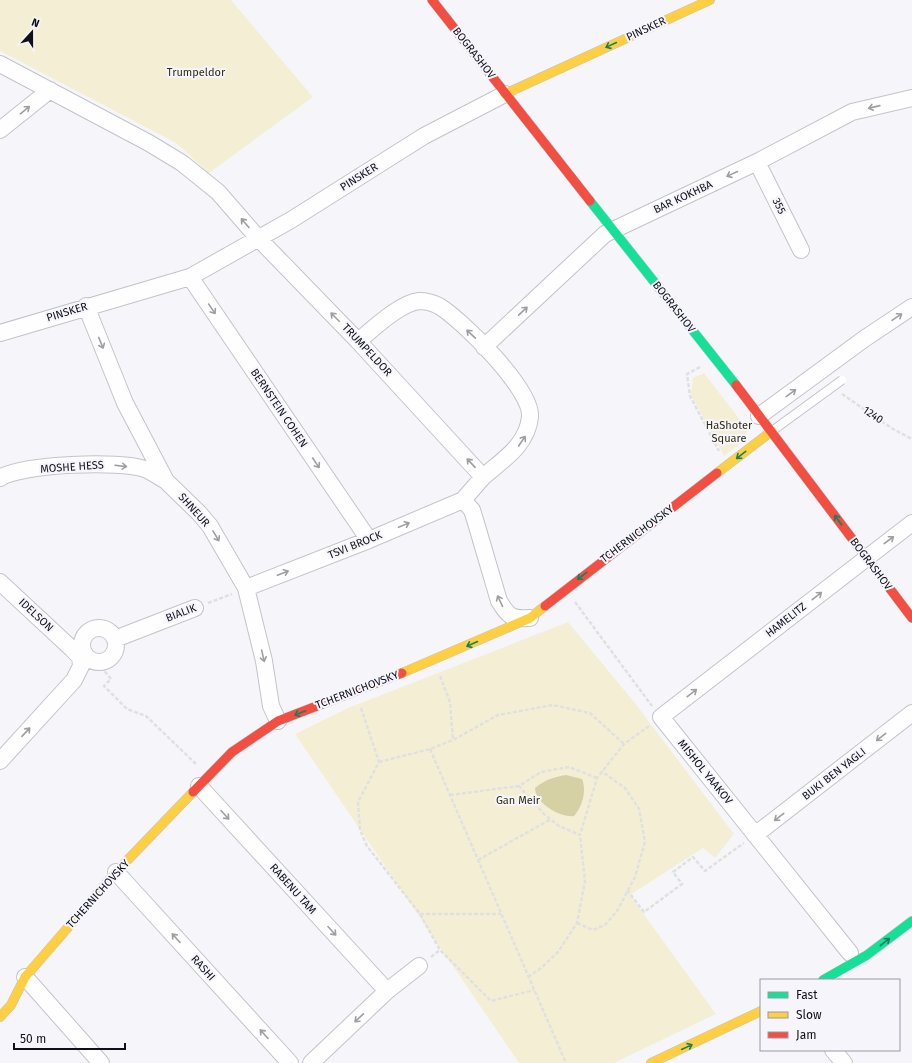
<svg xmlns="http://www.w3.org/2000/svg" width="912" height="1063" font-family="'Fira Sans',sans-serif">
<style>
.green{fill:#f4efd4}
.water{fill:#d6d0a5}
.lines{fill:none;stroke-linecap:round;stroke-linejoin:round}
.lane-casing{stroke:#c3c3cb;stroke-width:10}
.street-casing{stroke:#c3c3cb;stroke-width:18}
.fast-casing{stroke:#c3c3cb;stroke-width:10}
.slow-casing{stroke:#c3c3cb;stroke-width:10}
.jam-casing{stroke:#c3c3cb;stroke-width:10}
.path{stroke:#e0e0e1;stroke-width:2.5;stroke-dasharray:4 2;stroke-linecap:butt}
.lane{stroke:#fefefe;stroke-width:8}
.street{stroke:#fefefe;stroke-width:16}
.fast{stroke:#16e098;stroke-width:9}
.slow{stroke:#ffcf43;stroke-width:9}
.jam{stroke:#f24e42;stroke-width:9}
.lane-bridge-casing{stroke:#c3c3cb;stroke-width:10;stroke-linecap:butt}
.lane-bridge{stroke:#fefefe;stroke-width:8}
.oneway{stroke:#13825f}
.oneway2{stroke:#9f9fa3}
.labels{text-anchor:middle;dominant-baseline:central;stroke-width:4;stroke-linejoin:round;paint-order:stroke}
.street-label{font-size:11px;fill:#10101a;stroke:#f5f5fb}
.park-label{font-size:11px;fill:#312c0f;stroke:#f5f5fb}
</style>
<rect width="100%" height="100%" fill="#f6f6fa"/>
<path class="green" d="M0 0H231L313 97 209 173 176 143 0 51Z
M704 373 748 430 741 443 724 456 691 395 693 378Z
M568 622 635 703 734 834 715 858 703 848 630 895 716 1014 614 1063H519L295 734 348 708Z"/>
<path class="water" d="M566 775 582 779C587 791 582 807 574 816 560 818 535 803 535 788 544 780 554 777 566 775Z"/>
<g class="lines">
<g class="lane-casing">
<path id="lane" d="M772 431 827 391"/>
</g>
<g class="street-casing">
<path id="street" d="M0 64 149 143 182 163 218 192 258 238 358 341 483 477 463 500 472 510 476 523 499 601C509 617 511 619 530 618
M0 130 50 90
M757 162 801 250
M190 277 369 540
M86 306 125 403 166 481 199 513 210 526 246 588 264 661 271 706 278 721
M0 333 190 277 291 220 424 136 505 94
M358 341C373 329 400 303 419 301 426 301 433 303 439 306 462 320 533 390 530 417 527 445 504 459 483 477
M484 347 605 234 757 162 852 112 912 98
M759 416 864 339 912 307
M0 478C21 464 121 460 145 469 152 472 159 477 166 481
M0 582 72 649 80 657 81 666 74 680 0 761
M246 588 369 540 463 500
M82 645a17 17 0 1 1 34 0a17 17 0 1 1-34 0Z
M115 639 195 608
M199 786 387 991
M755 835 912 713
M116 872 290 1063
M850 953 661 717 912 523
M25 977 101 1063
M833 1050 844 1063
M311 1063 387 991 419 966"/>
</g>
<g class="fast-casing">
<path id="fast" d="M590 201 736 385
M823 980 867 955 912 921"/>
</g>
<g class="slow-casing">
<path id="slow" d="M505 94 710 0
M717 473 772 431
M402 673 530 618 545 606
M0 1017 11 1005 25 977 116 872 193 792
M651 1063 761 1011"/>
</g>
<g class="jam-casing">
<path id="jam" d="M432 0 590 201
M736 385 912 618
M545 606 717 473
M193 792 232 752 278 721 402 673"/>
</g>
<path class="path" d="M700 367 687 374 690 396 719 451
M842 394 893 429 912 439
M575 602 652 706
M208 603 232 594
M97 662 111 679 104 686 127 709 146 716 197 765
M440 676 450 702 453 740
M361 708 379 762 358 802 360 830 367 846 420 914 440 950 491 1001 534 990
M430 749 566 1063
M379 762 430 749 453 740 498 715 553 705 590 713 624 744
M597 778 569 767 541 772 519 786 544 814 559 826 580 835 597 778 624 744 649 726
M450 795 519 786
M478 860 551 819
M627 890 644 912 682 884 673 872 693 857 705 871 744 843
M420 914H501
M577 923 593 930 605 925 617 911 635 877 645 842 639 809 625 788 601 771
M431 957 440 950
M528 977 541 968 558 952 577 923 585 881 580 835"/>
<use href="#lane" class="lane"/>
<use href="#street" class="street"/>
<use href="#fast" class="fast"/>
<use href="#slow" class="slow"/>
<use href="#jam" class="jam"/>
<g class="lane-bridge-casing">
<path id="lane-bridge" d="M827 391 842 380"/>
</g>
<use href="#lane-bridge" class="lane-bridge"/>
</g>
<defs><path id="oneway-shaft" d="M-6 0H5M1.5-3L5.5 0L1.5 3" fill="none" stroke-width="1.6" stroke-linecap="round" stroke-linejoin="round"/></defs>
<g class="oneway">
<use href="#oneway-shaft" transform="translate(611 45) rotate(155)"/>
<use href="#oneway-shaft" transform="translate(741 455) rotate(142)"/>
<use href="#oneway-shaft" transform="translate(838 520) rotate(-127)"/>
<use href="#oneway-shaft" transform="translate(582 576) rotate(143)"/>
<use href="#oneway-shaft" transform="translate(472 644) rotate(156)"/>
<use href="#oneway-shaft" transform="translate(300 713) rotate(158)"/>
<use href="#oneway-shaft" transform="translate(885 942) rotate(-38)"/>
<use href="#oneway-shaft" transform="translate(687 1047) rotate(-25)"/>
</g>
<g class="oneway2">
<use href="#oneway-shaft" transform="translate(874 107) rotate(167)"/>
<use href="#oneway-shaft" transform="translate(25 110) rotate(-39)"/>
<use href="#oneway-shaft" transform="translate(732 174) rotate(155)"/>
<use href="#oneway-shaft" transform="translate(245 223) rotate(-131)"/>
<use href="#oneway-shaft" transform="translate(212 309) rotate(56)"/>
<use href="#oneway-shaft" transform="translate(523 311) rotate(-43)"/>
<use href="#oneway-shaft" transform="translate(335 317) rotate(-135)"/>
<use href="#oneway-shaft" transform="translate(897 317) rotate(-34)"/>
<use href="#oneway-shaft" transform="translate(471 334) rotate(-137)"/>
<use href="#oneway-shaft" transform="translate(101 343) rotate(68)"/>
<use href="#oneway-shaft" transform="translate(791 393) rotate(-36)"/>
<use href="#oneway-shaft" transform="translate(522 441) rotate(-56)"/>
<use href="#oneway-shaft" transform="translate(316 463) rotate(56)"/>
<use href="#oneway-shaft" transform="translate(471 463) rotate(-133)"/>
<use href="#oneway-shaft" transform="translate(121 466) rotate(7)"/>
<use href="#oneway-shaft" transform="translate(404 525) rotate(-22)"/>
<use href="#oneway-shaft" transform="translate(216 536) rotate(59)"/>
<use href="#oneway-shaft" transform="translate(889 540) rotate(-37)"/>
<use href="#oneway-shaft" transform="translate(283 573) rotate(-21)"/>
<use href="#oneway-shaft" transform="translate(817 596) rotate(-38)"/>
<use href="#oneway-shaft" transform="translate(500 601) rotate(-115)"/>
<use href="#oneway-shaft" transform="translate(263 656) rotate(77)"/>
<use href="#oneway-shaft" transform="translate(692 693) rotate(-38)"/>
<use href="#oneway-shaft" transform="translate(26 732) rotate(-47)"/>
<use href="#oneway-shaft" transform="translate(881 737) rotate(142)"/>
<use href="#oneway-shaft" transform="translate(225 815) rotate(48)"/>
<use href="#oneway-shaft" transform="translate(779 817) rotate(142)"/>
<use href="#oneway-shaft" transform="translate(332 931) rotate(48)"/>
<use href="#oneway-shaft" transform="translate(176 938) rotate(-132)"/>
<use href="#oneway-shaft" transform="translate(359 1018) rotate(137)"/>
<use href="#oneway-shaft" transform="translate(264 1034) rotate(-132)"/>
</g>
<g class="labels">
<g class="street-label">
<text transform="translate(646 29) rotate(-25)">PINSKER</text>
<text transform="translate(474 53) rotate(52)">BOGRASHOV</text>
<text transform="translate(359 177) rotate(-32)">PINSKER</text>
<text transform="translate(683 197) rotate(-25)">BAR KOKHBA</text>
<text transform="translate(779 206) rotate(64)">355</text>
<text transform="translate(674 307) rotate(52)">BOGRASHOV</text>
<text transform="translate(67 312) rotate(-17)">PINSKER</text>
<text transform="translate(367 350) rotate(47)">TRUMPELDOR</text>
<text transform="translate(279 408) rotate(56)">BERNSTEIN COHEN</text>
<text transform="translate(873 415) rotate(34)">1240</text>
<text transform="translate(72 467) rotate(-4)">MOSHE HESS</text>
<text transform="translate(194 510) rotate(48)">SHNEUR</text>
<text transform="translate(637 534) rotate(-37)">TCHERNICHOVSKY</text>
<text transform="translate(355 545) rotate(-22)">TSVI BROCK</text>
<text transform="translate(871 564) rotate(53)">BOGRASHOV</text>
<text transform="translate(181 613) rotate(-21)">BIALIK</text>
<text transform="translate(36 615) rotate(43)">IDELSON</text>
<text transform="translate(786 620) rotate(-38)">HAMELITZ</text>
<text transform="translate(357 690) rotate(-21)">TCHERNICHOVSKY</text>
<text transform="translate(705 772) rotate(51)">MISHOL YAAKOV</text>
<text transform="translate(834 774) rotate(-38)">BUKI BEN YAGLI</text>
<text transform="translate(293 889) rotate(48)">RABENU TAM</text>
<text transform="translate(98 894) rotate(-48)">TCHERNICHOVSKY</text>
<text transform="translate(203 968) rotate(48)">RASHI</text>
</g>
<g class="park-label">
<text x="196" y="72">Trumpeldor</text>
<text x="729" y="425">HaShoter<tspan x="729" dy="13">Square</tspan></text>
<text x="518" y="800">Gan Meir</text>
</g>
</g>
<rect x="760" y="979" width="140" height="72" fill="#f5f5fb" stroke="#9999a1"/>
<rect x="768" y="992" width="20" height="6" fill="#16e098" stroke="#9999a1"/>
<text x="796" y="999" font-size="12" fill="#10101a">Fast</text>
<rect x="768" y="1012" width="20" height="6" fill="#ffcf43" stroke="#9999a1"/>
<text x="796" y="1019" font-size="12" fill="#10101a">Slow</text>
<rect x="768" y="1032" width="20" height="6" fill="#f24e42" stroke="#9999a1"/>
<text x="796" y="1039" font-size="12" fill="#10101a">Jam</text>
<g transform="translate(32 32) rotate(21)" stroke="#f5f5fb" stroke-width="3" paint-order="stroke">
<path d="M0-3L7 15L0 10L-7 15Z" fill="#10101a"/>
<text y="-6" font-size="11" font-weight="bold" text-anchor="middle" fill="#10101a">N</text>
</g>
<path d="M14 1043v6h111v-6" fill="none" stroke="#10101a" stroke-width="2"/>
<text x="20" y="1043" font-size="12" fill="#10101a" stroke="#f5f5fb" stroke-width="3" paint-order="stroke">50 m</text>
</svg>
